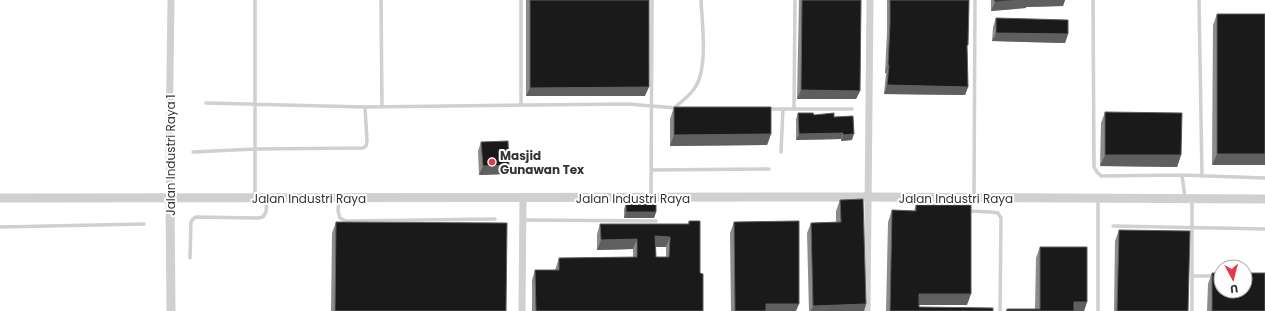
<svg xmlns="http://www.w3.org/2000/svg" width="1265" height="311" font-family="Poppins,sans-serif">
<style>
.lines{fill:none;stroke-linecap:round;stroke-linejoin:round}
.service{stroke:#d0d0d0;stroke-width:3.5}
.minor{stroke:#d0d0d0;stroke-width:7}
.tertiary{stroke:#d0d0d0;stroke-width:9}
.wall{fill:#8c8c8c;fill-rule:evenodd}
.shaded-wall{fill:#5f5f5f}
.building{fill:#1a1a1a;stroke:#5f5f5f;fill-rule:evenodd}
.poi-dot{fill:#e63946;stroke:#fff;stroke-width:1.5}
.labels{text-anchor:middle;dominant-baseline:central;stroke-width:4;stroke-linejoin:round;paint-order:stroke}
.street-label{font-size:12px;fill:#333;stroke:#fff}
.poi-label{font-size:12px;font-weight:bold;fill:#333;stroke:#fff;text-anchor:start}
</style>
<rect width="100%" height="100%" fill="#fff"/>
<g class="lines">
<path class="service" d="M381 0 382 107
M1093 0 1094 167 1097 172 1101 176 1182 175
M1199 0 1202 176
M206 103 365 107 628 104 676 108
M521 105V0
M674 108C682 101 691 95 696 86 708 66 702 23 701 0
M767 109H852
M794 109 795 0
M193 152 255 149 363 148 366 146 367 141 365 107
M781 152 783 109
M651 170 769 169
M255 197V0
M651 197 652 0
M974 197 975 0
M339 198 338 211 340 218 346 221 495 219
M1185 198 1182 175 1265 178
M1192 200V311
M968 211 991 212 998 213 1001 218 1000 311
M523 220 656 221
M1113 226 1265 229
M0 227 144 224
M190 258 191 222 193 219 196 217 258 218 263 217 266 212 267 199
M1193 276H1221
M1098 311V199"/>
<path class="minor" d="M170 197 169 146 171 0
M522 311 523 198
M867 311 870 0"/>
<path class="tertiary" d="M170 197 171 311
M0 198 869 197 1265 199"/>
</g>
<path class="wall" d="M526 0H649L645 96H526Z
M799 0H861L860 91 856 99H797Z
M887 0H969L967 49 968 87 965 95 884 94 886 73H885L887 31Z
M991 0H1065L1063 6 1026 7V8L991 11Z
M1217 14 1265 165H1212L1213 25Z
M996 18 1068 34 1065 43 992 41 993 27Z
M674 107 771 134 767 145 670 146V119Z
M1105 112 1181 155 1177 167 1100 166 1101 123Z
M798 113 834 117 852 140 841 141V139L796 140V119Z
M481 142 509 165 506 174 479 175 478 151Z
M840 200 866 304 864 311H809L807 233 811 223 836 222V211Z
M626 203 656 212 654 218H624V209Z
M916 205 967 305H919V307L993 311H886L888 222 892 210 914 211Z
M689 221 700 273 703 311H532V280L535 270H555L559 258 633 257V249L597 250V234L600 224H688ZM656 247H666V257H656Z
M336 222 506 311H331L332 233Z
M734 222 796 311H731L730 233Z
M1119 230 1188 311H1114L1115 241Z
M1040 247 1087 302 1084 311H1006L1007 309H1035L1036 258Z
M1212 273 1265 311H1207L1208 284Z"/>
<path class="shaded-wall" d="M1023 0H1065L1063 6 1026 7V8L991 11 995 2Z
M996 33 1068 34 1065 43 992 41Z
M888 65H889L886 73H885Z
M887 85 968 87 965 95 884 94Z
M649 87 645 96H526L530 88Z
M801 90 860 91 856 99H797Z
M843 133 841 139 796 140 799 134Z
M771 134 767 145 670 146 674 135Z
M854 134 852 140 841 141 843 135Z
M1217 154H1265V165H1212Z
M1105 155H1181L1177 167 1100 166Z
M509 165 506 174 479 175 483 166Z
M626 212H656L654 218H624Z
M655 236 670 237 666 247H652Z
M637 239 633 249 597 250 601 240Z
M919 294H971L967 305H915Z
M1074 302H1087L1084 311H1070Z
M766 304H799L796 311H763Z
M866 304 864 311H811L813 306Z"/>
<path class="building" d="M530 0H649V87L530 88Z
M802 0H861L860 91 801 90Z
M890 0H969L968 45H967L968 87 887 85 889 65H888L890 23Z
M994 0H1023L995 2Z
M1217 14H1265V154H1217Z
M996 18 1068 20V34L996 33Z
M674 107H771V134L674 135Z
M1105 112 1182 113 1181 155H1105Z
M798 113H813L814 115 834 113V117L853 116 854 134 843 135V133L799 134Z
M508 141 509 165 483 166 481 142Z
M863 199 866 304 813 306 811 223 841 222 840 200Z
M626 203 656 204V212H626Z
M916 205H971V294H919V307L993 308V311H890L892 210 916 211Z
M689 221H700V273L703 274V311H536L535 270H559V258L637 257V239L601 240 600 224H689ZM655 236 670 237 669 257H656Z
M799 221V304H766V311H735L734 222Z
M336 222 507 223 506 311H335Z
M1119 230 1190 231 1188 311H1117Z
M1040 247H1087V302H1074V311H1007V309H1040Z
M1212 273H1221V291H1245V273H1265V311H1212Z"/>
<circle class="poi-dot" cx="492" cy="162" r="4"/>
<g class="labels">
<g class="street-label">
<text transform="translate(170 155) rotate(-90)">Jalan Industri Raya 1</text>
<text x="309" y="198">Jalan Industri Raya</text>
<text x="633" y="198">Jalan Industri Raya</text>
<text x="956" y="198">Jalan Industri Raya</text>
</g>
<g class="poi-label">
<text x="500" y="155">Masjid<tspan x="500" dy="14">Gunawan Tex</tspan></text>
</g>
</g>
<g transform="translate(1233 279) rotate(173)"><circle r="19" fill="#ffffff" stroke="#adadad"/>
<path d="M0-3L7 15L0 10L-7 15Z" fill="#e63946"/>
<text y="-6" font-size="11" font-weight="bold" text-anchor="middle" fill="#333333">U</text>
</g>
</svg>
